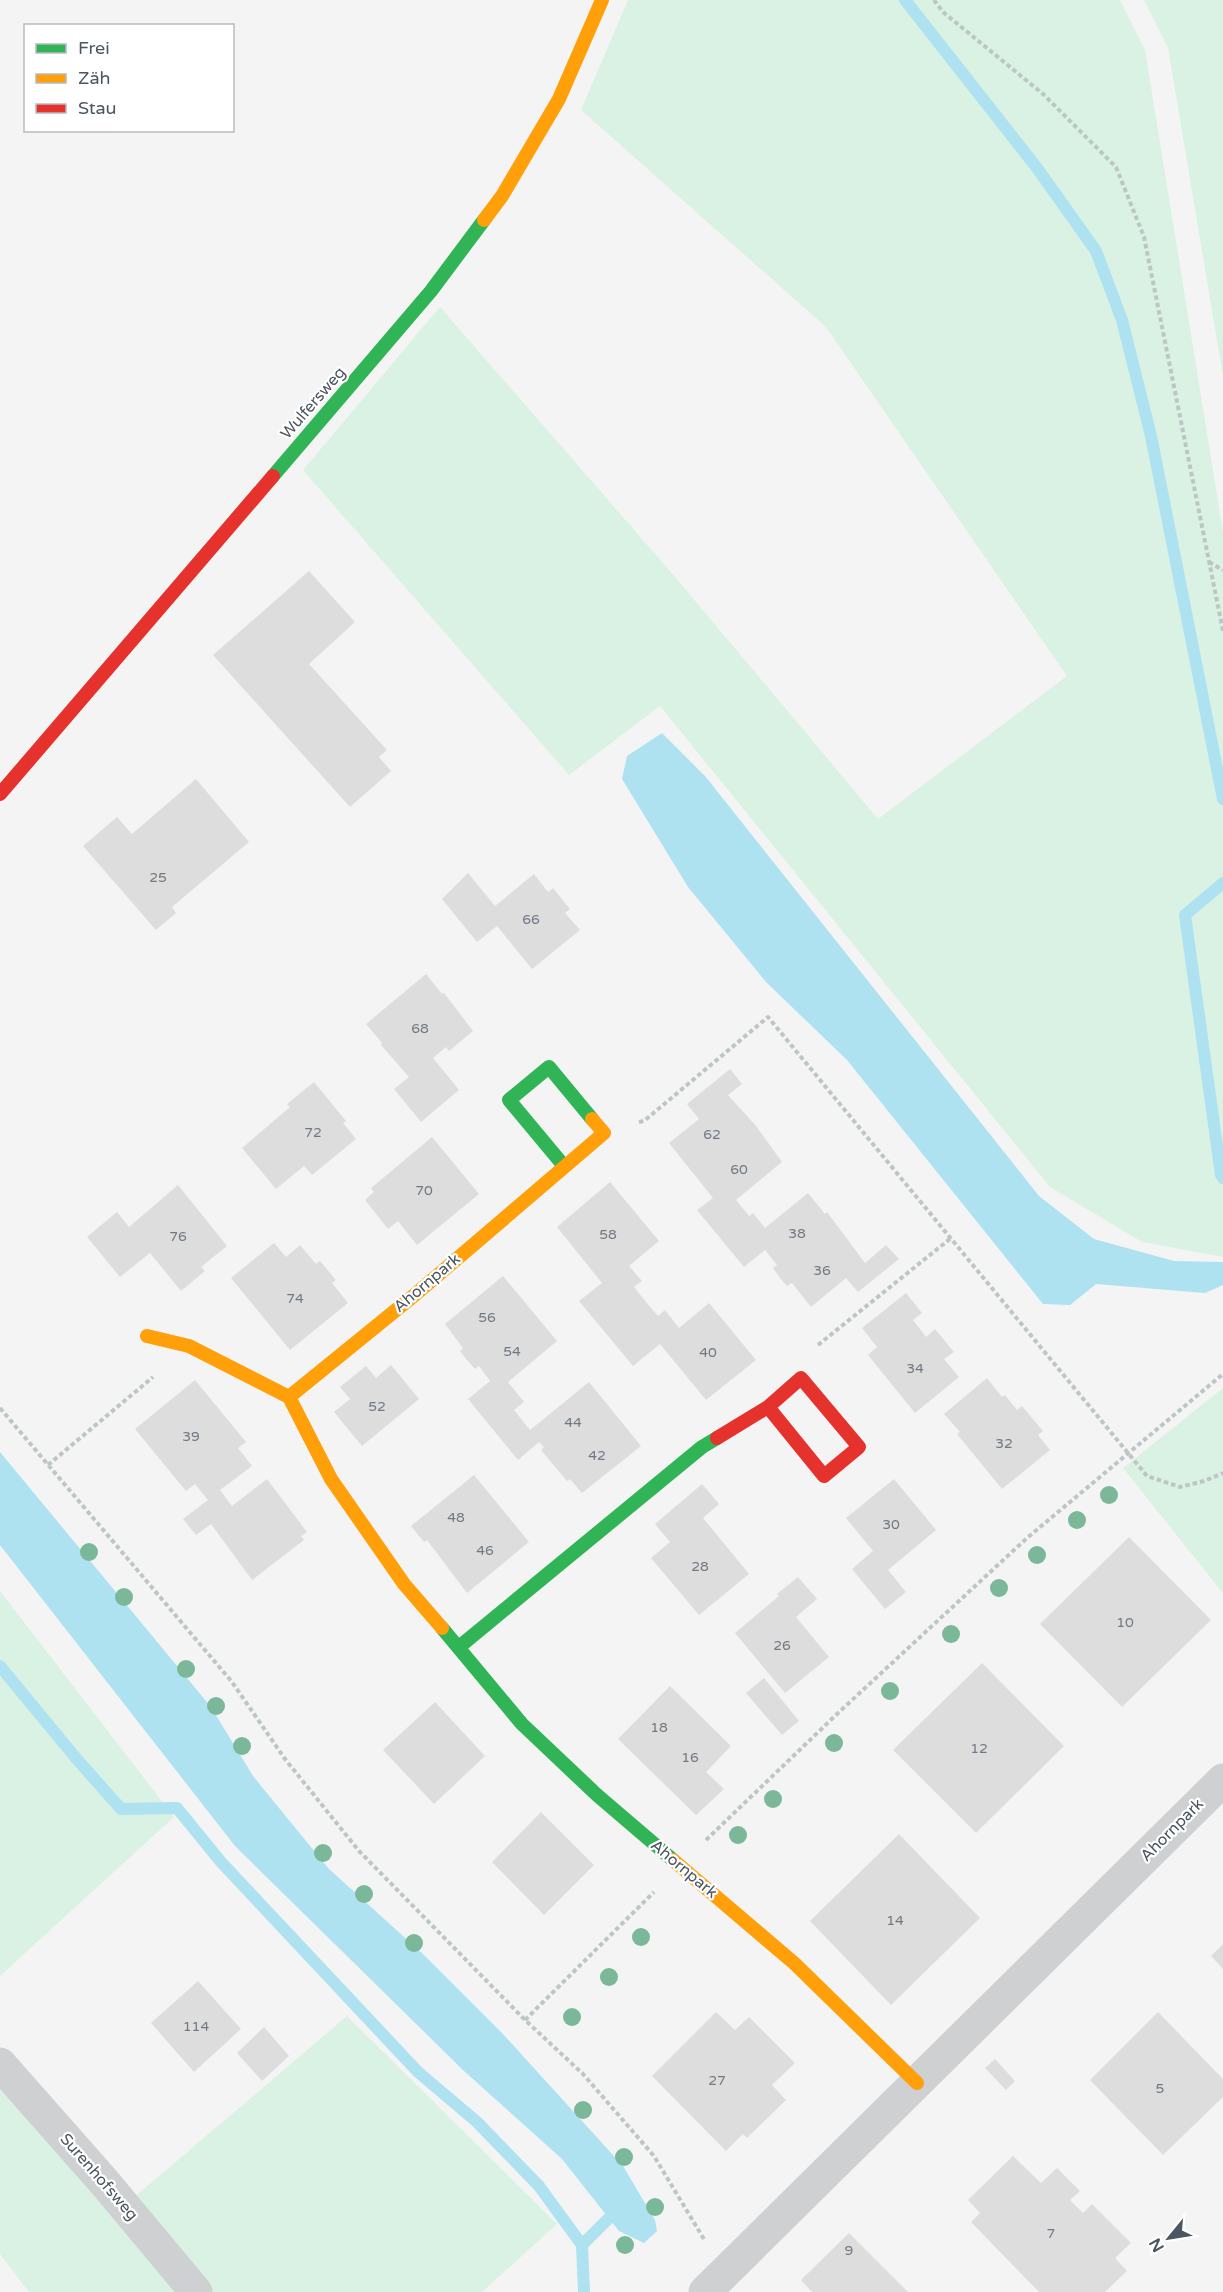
<svg xmlns="http://www.w3.org/2000/svg" width="1223" height="2292" font-family="'Varela Round',sans-serif">
<style>
.green{fill:#d9f2e3}
.water{fill:#aee2f0}
.lines{fill:none;stroke-linecap:round;stroke-linejoin:round}
.stream{stroke:#aee2f0;stroke-width:12}
.building{fill:#ddddde}
.path{stroke:#bcc7c4;stroke-width:4;stroke-dasharray:4.5 3;stroke-linecap:butt}
.street{stroke:#ced0d2;stroke-width:33}
.fast{stroke:#30b455;stroke-width:14}
.slow{stroke:#ff9f0a;stroke-width:14}
.jam{stroke:#e5322d;stroke-width:14}
.tree{fill:#7ab899}
.labels{text-anchor:middle;dominant-baseline:central;stroke-width:4.5;stroke-linejoin:round;paint-order:stroke}
.number-label{font-size:14px;fill:#707881}
.street-label{font-size:16px;fill:#4a5661;stroke:#fff}
</style>
<rect width="100%" height="100%" fill="#f4f4f4"/>
<path class="green" d="M628 0H1120L1145 50 1223 532V1257L1142 1242 1050 1187 660 706 569 775 303 470 440 307 676 578 878 819 1067 676 826 327 581 110Z
M1144 0H1223V376L1168 48Z
M1223 1388V1593L1123 1468Z
M0 1591 174 1817 0 1976Z
M347 2016 557 2224 482 2292H210L132 2199Z
M0 2089 163 2268 181 2292H29L0 2254Z"/>
<path class="water" d="M662 733 705 776 1039 1196 1094 1239 1174 1261 1223 1262V1285L1205 1293 1096 1284 1070 1305 1043 1304 847 1060 766 982 688 887 622 779 627 756Z
M0 1452 211 1707 253 1776 328 1868 424 1955 503 2034 623 2166 655 2220 657 2231 644 2243 619 2231 562 2159 464 2071 235 1846 0 1545Z"/>
<g class="lines">
<path class="stream" d="M905 0 1037 168 1096 251 1122 320 1151 436 1223 799
M1223 883 1185 915 1221 1175 1223 1178
M0 1666 75 1757 121 1809 177 1808 221 1862 418 2072 477 2122 539 2186 582 2245 584 2292
M582 2245 609 2218"/>
</g>
<path class="building" d="M309 571 355 622 309 664 387 750 379 757 391 771 350 807 213 655Z
M196 779 249 842 172 907 176 913 156 930 83 846 117 817 132 834Z
M468 873 495 906 534 874 548 892 553 888 570 909 565 913 580 930 532 969 497 926 477 942 442 899Z
M426 974 442 994 444 993 473 1031 449 1051 446 1047 433 1058 459 1090 421 1122 394 1089 409 1077 381 1045 382 1043 366 1024Z
M730 1069 742 1084 728 1095 756 1126 782 1162 736 1200 749 1216 753 1213 765 1228 808 1193 825 1214 827 1212 865 1263 886 1245 899 1259 858 1292 846 1278 811 1307 792 1283 787 1286 780 1278 773 1268 777 1265 765 1250 744 1267 697 1210 713 1198 669 1143 699 1119 687 1104Z
M314 1082 346 1121 343 1123 356 1139 312 1175 304 1166 276 1189 242 1148 290 1107 287 1104Z
M432 1137 479 1194 417 1245 398 1221 388 1229 365 1200 374 1192 371 1188Z
M610 1182 659 1241 629 1266 642 1281 634 1287 646 1302 658 1316 665 1310 679 1328 709 1303 756 1360 706 1400 660 1344 633 1366 579 1301 602 1283 557 1227Z
M178 1185 227 1246 201 1267 205 1271 181 1291 150 1253 120 1277 87 1237 117 1212 129 1227Z
M274 1243 286 1257 300 1245 316 1264 320 1261 336 1280 332 1283 348 1303 290 1350 231 1278Z
M503 1276 557 1341 508 1382 524 1402 514 1410 530 1430 589 1382 641 1446 582 1493 570 1479 567 1481 541 1450 544 1447 539 1442 518 1460 468 1399 490 1381 479 1366 475 1369 467 1360 460 1351 463 1348 445 1324Z
M906 1293 922 1313 913 1320 926 1337 935 1329 954 1352 944 1359 959 1377 915 1413 868 1355 877 1347 862 1328Z
M391 1365 419 1399 362 1446 334 1412 350 1399 340 1387 366 1366 376 1378Z
M987 1378 1002 1397 1005 1395 1017 1410 1022 1406 1043 1431 1038 1435 1050 1450 1002 1489 957 1434 960 1432 944 1414Z
M195 1380 246 1442 238 1448 252 1466 220 1490 232 1506 267 1479 307 1532 301 1536 304 1540 252 1580 211 1524 196 1535 183 1519 208 1500 195 1484 186 1491 135 1429Z
M474 1475 529 1542 467 1593 427 1540 424 1542 411 1526Z
M894 1479 936 1530 888 1570 906 1592 885 1609 852 1569 873 1551 846 1518Z
M702 1484 719 1504 703 1518 749 1574 699 1615 651 1558 670 1542 655 1524Z
M1129 1537 1211 1620 1122 1707 1040 1624Z
M798 1577 817 1599 796 1617 829 1657 785 1693 735 1633 779 1596 777 1594Z
M982 1663 1064 1746 976 1833 893 1750Z
M764 1678 799 1721 782 1735 746 1693Z
M670 1686 731 1746 706 1772 724 1789 696 1815 618 1739Z
M435 1702 485 1756 434 1804 383 1750Z
M541 1812 594 1865 544 1915 492 1862Z
M899 1834 980 1918 891 2005 810 1921Z
M1223 1944V1969L1211 1956Z
M198 1981 241 2029 194 2072 151 2023Z
M716 2012 735 2030 749 2017 795 2063 772 2085 786 2100 747 2138 743 2134 726 2151 652 2076Z
M1158 2012 1223 2079V2097L1163 2155 1090 2080Z
M264 2027 289 2056 262 2081 237 2053Z
M995 2059 1015 2081 1006 2090 985 2068Z
M1013 2156 1041 2183 1057 2168 1080 2191 1070 2200 1083 2213 1092 2204 1131 2243 1115 2258 1127 2271 1105 2292H1039L971 2222 980 2213 968 2200Z
M849 2233 908 2292H812L801 2280Z"/>
<g class="lines">
<path class="path" d="M934 0 943 12 1043 94 1116 167 1144 237 1223 631
M1209 562 1223 570
M639 1122 644 1121 768 1017 1147 1476 1180 1487 1204 1481 1223 1473
M818 1345 951 1238
M0 1408 232 1682 285 1759 359 1851 525 2020 583 2074 654 2156 705 2241
M48 1465 153 1377
M706 1840 837 1714 1027 1538 1223 1374
M525 2020 654 1892"/>
<path class="street" d="M0 2064 105 2183 196 2292
M705 2292 1223 1780"/>
<path class="fast" d="M273 476 431 291 484 220
M564 1166 509 1100 549 1067 592 1119
M442 1628 522 1724 597 1795 673 1860
M459 1647 702 1447 717 1438"/>
<path class="slow" d="M484 220 502 196 559 99 602 0
M147 1336 189 1346 289 1397 331 1479 404 1584 442 1628
M289 1397 417 1293 604 1133 592 1119
M673 1860 794 1963 917 2083"/>
<path class="jam" d="M0 794 273 476
M717 1438 768 1407 801 1378 859 1447 824 1476 768 1407"/>
</g>
<g class="tree">
<circle cx="1109" cy="1495" r="9"/>
<circle cx="1077" cy="1520" r="9"/>
<circle cx="89" cy="1552" r="9"/>
<circle cx="1037" cy="1555" r="9"/>
<circle cx="999" cy="1588" r="9"/>
<circle cx="124" cy="1597" r="9"/>
<circle cx="951" cy="1634" r="9"/>
<circle cx="186" cy="1669" r="9"/>
<circle cx="890" cy="1691" r="9"/>
<circle cx="216" cy="1706" r="9"/>
<circle cx="834" cy="1743" r="9"/>
<circle cx="242" cy="1746" r="9"/>
<circle cx="773" cy="1799" r="9"/>
<circle cx="738" cy="1835" r="9"/>
<circle cx="323" cy="1853" r="9"/>
<circle cx="364" cy="1894" r="9"/>
<circle cx="641" cy="1937" r="9"/>
<circle cx="414" cy="1943" r="9"/>
<circle cx="609" cy="1977" r="9"/>
<circle cx="572" cy="2017" r="9"/>
<circle cx="583" cy="2110" r="9"/>
<circle cx="624" cy="2157" r="9"/>
<circle cx="655" cy="2207" r="9"/>
<circle cx="625" cy="2245" r="9"/>
</g>
<g class="labels">
<g class="number-label">
<text x="158" y="877">25</text>
<text x="531" y="919">66</text>
<text x="420" y="1028">68</text>
<text x="313" y="1132">72</text>
<text x="712" y="1134">62</text>
<text x="739" y="1169">60</text>
<text x="424" y="1190">70</text>
<text x="797" y="1233">38</text>
<text x="608" y="1234">58</text>
<text x="178" y="1236">76</text>
<text x="822" y="1270">36</text>
<text x="295" y="1298">74</text>
<text x="487" y="1317">56</text>
<text x="512" y="1351">54</text>
<text x="708" y="1352">40</text>
<text x="915" y="1368">34</text>
<text x="377" y="1406">52</text>
<text x="573" y="1422">44</text>
<text x="191" y="1436">39</text>
<text x="1004" y="1443">32</text>
<text x="597" y="1455">42</text>
<text x="456" y="1517">48</text>
<text x="891" y="1524">30</text>
<text x="485" y="1550">46</text>
<text x="700" y="1566">28</text>
<text x="1125" y="1622">10</text>
<text x="782" y="1645">26</text>
<text x="659" y="1727">18</text>
<text x="979" y="1748">12</text>
<text x="690" y="1757">16</text>
<text x="895" y="1920">14</text>
<text x="196" y="2026">114</text>
<text x="717" y="2080">27</text>
<text x="1160" y="2088">5</text>
<text x="1051" y="2233">7</text>
<text x="849" y="2250">9</text>
</g>
<g class="street-label">
<text transform="translate(313 403) rotate(-49)">Wulfersweg</text>
<text transform="translate(427 1283) rotate(-40)">Ahornpark</text>
<text transform="translate(1172 1830) rotate(-45)">Ahornpark</text>
<text transform="translate(684 1869) rotate(40)">Ahornpark</text>
<text transform="translate(99 2177) rotate(49)">Surenhofsweg</text>
</g>
</g>
<rect x="24" y="24" width="210" height="108" fill="#ffffff" stroke="#b7bbc0" stroke-width="1.5"/>
<rect x="36" y="44" width="30" height="9" fill="#30b455" stroke="#b7bbc0" stroke-width="1.5"/>
<text x="78" y="54" font-size="18" fill="#4a5661">Frei</text>
<rect x="36" y="74" width="30" height="9" fill="#ff9f0a" stroke="#b7bbc0" stroke-width="1.5"/>
<text x="78" y="84" font-size="18" fill="#4a5661">Zäh</text>
<rect x="36" y="104" width="30" height="9" fill="#e5322d" stroke="#b7bbc0" stroke-width="1.5"/>
<text x="78" y="114" font-size="18" fill="#4a5661">Stau</text>
<g transform="translate(1169 2238) rotate(240)" stroke="#ffffff" stroke-width="4.5" paint-order="stroke">
<path d="M0-4.5L10 22L0 15L-10 22Z" fill="#4a5661"/>
<text y="-9" font-size="16" font-weight="bold" text-anchor="middle" fill="#4a5661">N</text>
</g>
</svg>
